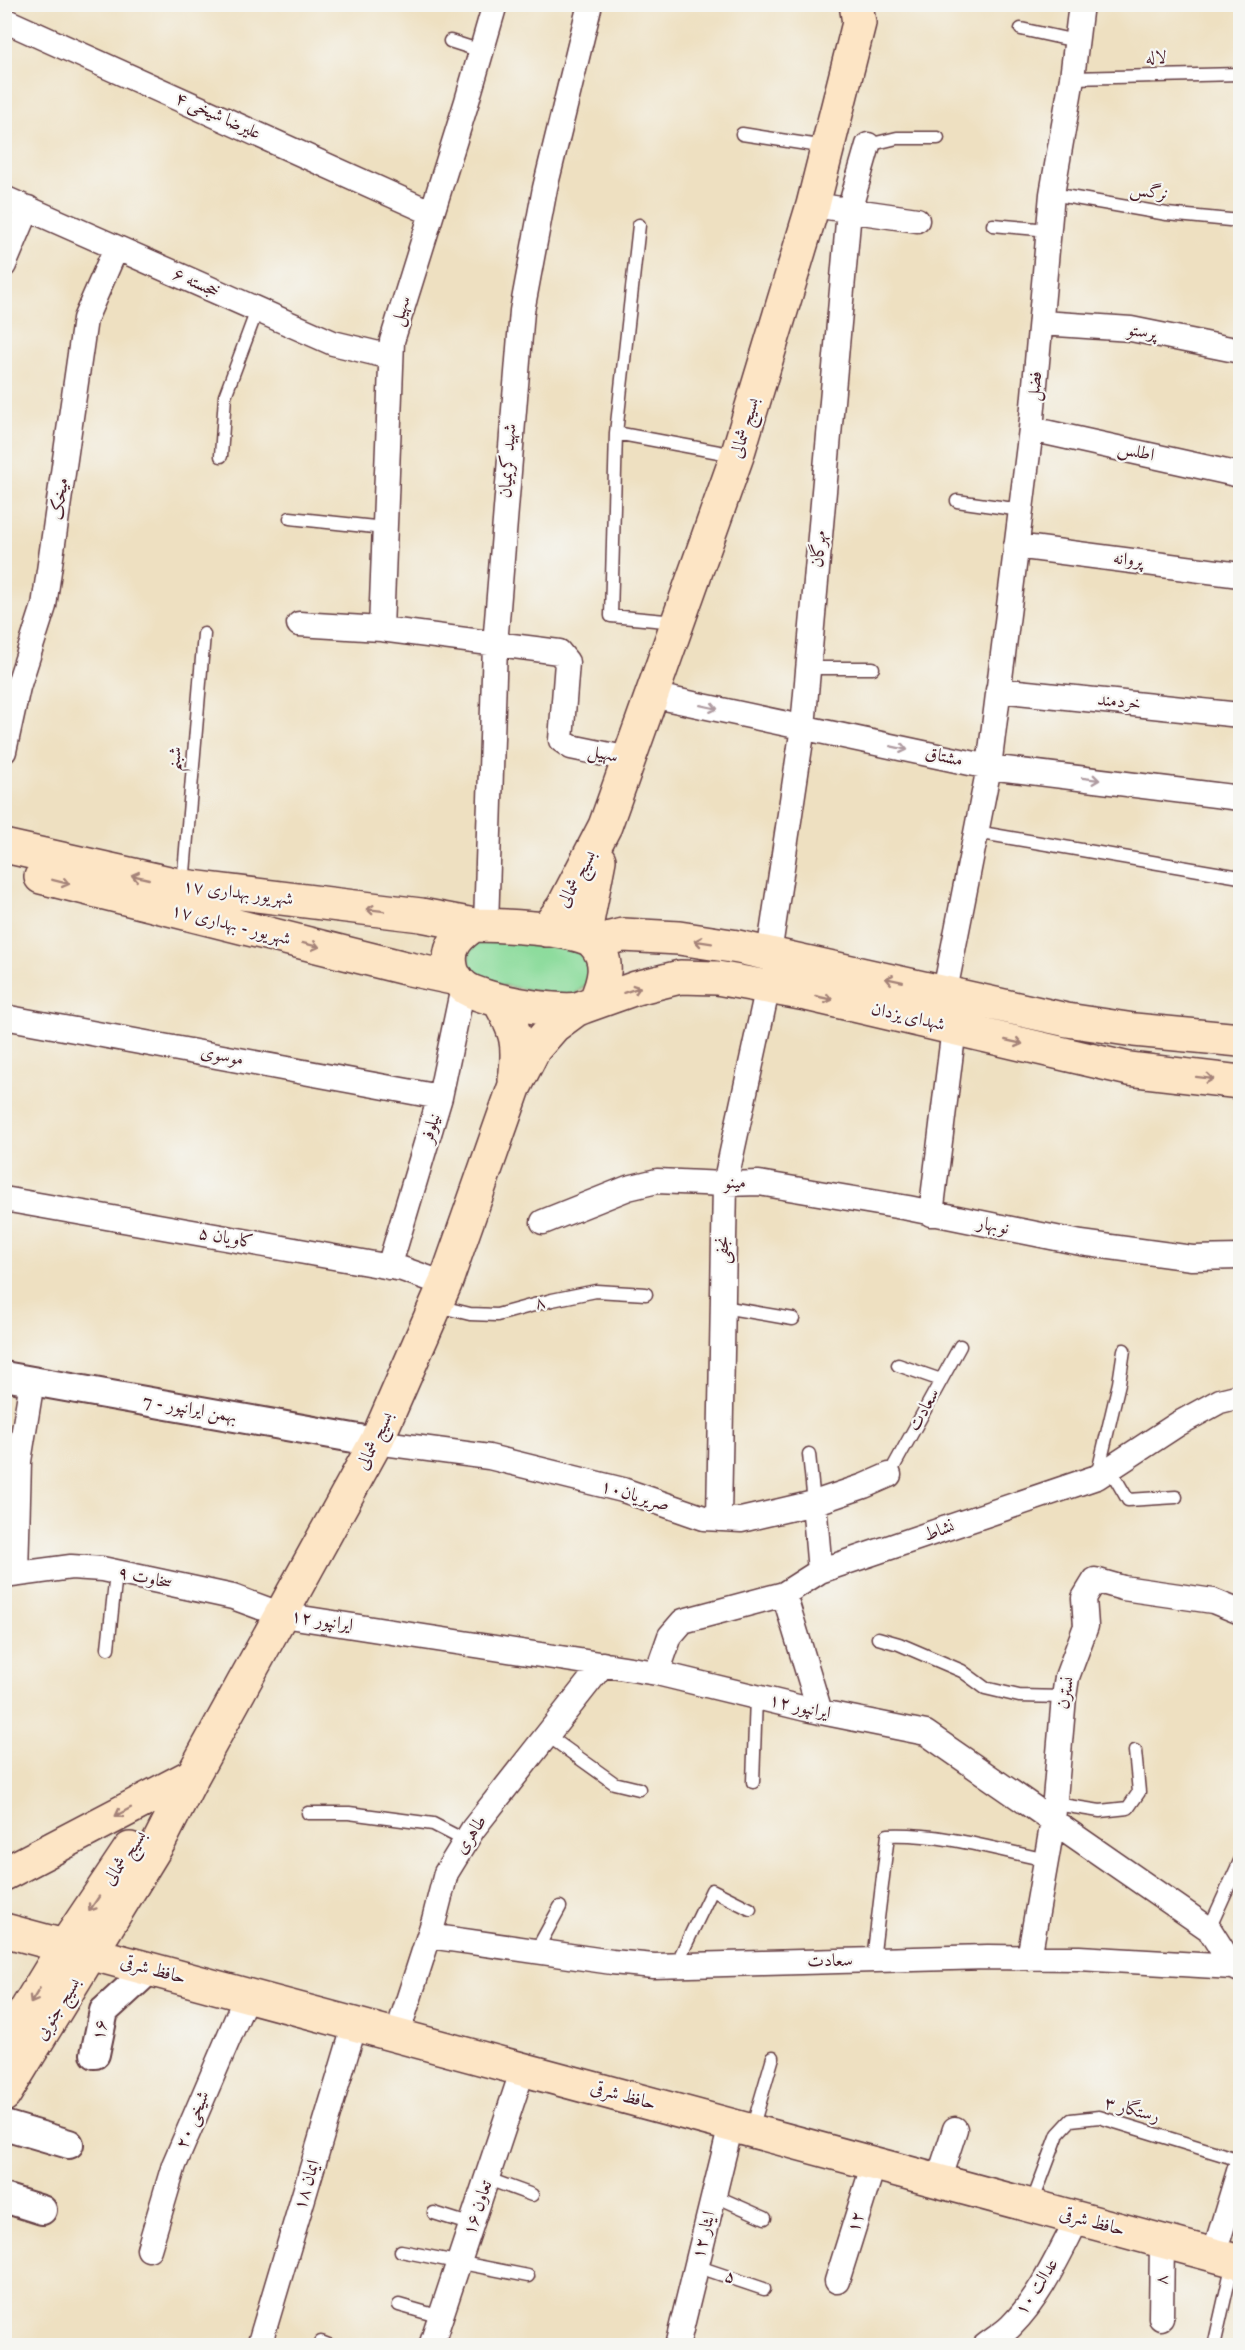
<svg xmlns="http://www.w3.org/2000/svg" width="1245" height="2350" font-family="'IM FELL DW Pica',Amiri,serif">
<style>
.green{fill:#8bdb9b;stroke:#6a7d63;stroke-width:1.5}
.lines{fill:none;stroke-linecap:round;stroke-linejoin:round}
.service-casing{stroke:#633c42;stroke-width:15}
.minor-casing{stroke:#633c42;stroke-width:27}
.tertiary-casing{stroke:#633c42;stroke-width:32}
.secondary-casing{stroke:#633c42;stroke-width:36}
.service{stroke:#fff;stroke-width:12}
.minor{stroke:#fff;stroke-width:24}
.tertiary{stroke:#fff;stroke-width:28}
.secondary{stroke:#fde5c5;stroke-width:33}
.oneway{stroke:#ae9aa0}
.oneway2{stroke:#a48278}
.labels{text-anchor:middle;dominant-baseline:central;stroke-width:4.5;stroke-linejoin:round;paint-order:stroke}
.street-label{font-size:18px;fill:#4a1f2b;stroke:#f6f6f2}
</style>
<rect width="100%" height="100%" fill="#f6f6f2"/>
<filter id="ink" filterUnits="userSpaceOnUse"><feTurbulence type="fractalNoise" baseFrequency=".0167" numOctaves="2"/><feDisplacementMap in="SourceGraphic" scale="12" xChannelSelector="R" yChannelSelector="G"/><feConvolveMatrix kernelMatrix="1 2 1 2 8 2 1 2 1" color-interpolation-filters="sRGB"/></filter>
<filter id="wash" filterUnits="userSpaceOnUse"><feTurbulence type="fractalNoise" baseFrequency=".008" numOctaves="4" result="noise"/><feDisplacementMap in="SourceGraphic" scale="24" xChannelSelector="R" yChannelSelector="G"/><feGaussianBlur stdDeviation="1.35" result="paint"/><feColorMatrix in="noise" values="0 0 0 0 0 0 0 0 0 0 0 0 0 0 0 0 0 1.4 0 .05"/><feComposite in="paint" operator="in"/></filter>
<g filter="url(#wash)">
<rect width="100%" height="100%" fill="#eee0c1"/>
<path class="green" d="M475 938 565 944 583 956 590 968 586 985 572 997 486 983 470 973 469 954Z"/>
</g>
<g filter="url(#ink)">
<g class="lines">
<g class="service-casing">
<path id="service" d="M1021 29 1076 41
M450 41 481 51
M1072 78 1240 74
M742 134 826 147
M868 145 897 138H938
M1052 194 1167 214 1240 221
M639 225 616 433 735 455
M993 225 1049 230
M616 433 611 616 676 622
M221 456 225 396 257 310
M957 501 1021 510
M290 518 384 528
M809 668H873
M976 832 1240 877
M183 885 204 634
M437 1306 470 1314 497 1315 552 1300 596 1291 646 1294
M723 1307 793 1319
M898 1365 941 1380
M809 1454 814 1503
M1110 1469 1128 1500 1176 1497
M889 1475 960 1346
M1097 1476 1119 1383 1124 1350
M878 1638 899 1644 962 1671 985 1688 1019 1696 1064 1697
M108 1648 116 1573
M547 1735 614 1783 639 1789
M753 1782 756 1697
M1055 1804 1100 1811 1128 1808 1139 1792 1135 1751
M308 1813H349L433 1824 466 1841
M1209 1929 1240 1861
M536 1951 560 1907
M873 1960 888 1835C941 1833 995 1849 1046 1860
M676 1965 712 1890 750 1909
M752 2129 773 2057
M488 2179 532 2195
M713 2195 765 2218
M1031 2206 1058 2134 1071 2120 1099 2117 1240 2160
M434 2213 472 2225
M401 2251 528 2276
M696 2266 764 2289
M399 2305 441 2317
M321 2342 331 2346
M1214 2346 1233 2262"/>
</g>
<g class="minor-casing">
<path id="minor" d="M4 20 432 213
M4 198 333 343 391 357
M813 205 917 220
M4 265 28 208
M1042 323 1131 329 1240 351
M1031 429 1240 475
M1016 546 1240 575
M299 624 381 629 559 652 567 662 561 740 571 747 629 759
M381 629 392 341 467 101 495 4
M998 690 1240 715
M651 695 989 767 1240 798
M4 751 18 687 44 606 85 319 116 248
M486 925 495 645 522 311 545 188 590 4
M769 954 803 727 849 211 868 145
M945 991 989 767 1031 429 1052 194 1072 78 1081 4
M4 1017 440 1097
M4 1199 402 1269 445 1284
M931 1214 954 1028
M543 1222 628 1188 657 1181 725 1184 759 1183 908 1208 1081 1243 1192 1258 1240 1257
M389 1267 440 1097 463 987
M376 1442 489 1457 623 1490 704 1518 741 1520 814 1503 864 1486 889 1475
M814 1503 820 1571
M719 1519 725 1184 768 986
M16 1574 19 1461 32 1381
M4 1576 71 1567 102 1569 233 1597 282 1615 657 1673 806 1709 926 1733 1209 1929 1233 1967 1240 1970
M784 1594 820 1712
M657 1673 670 1636 683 1621 784 1594 820 1571 1097 1477 1178 1424 1220 1401 1240 1396
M429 1936 612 1962 654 1966 988 1957 1079 1958 1233 1967
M1029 1958 1053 1821 1064 1697 1067 1677 1086 1626 1084 1598 1095 1580 1123 1588 1213 1601 1240 1612
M397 2035 434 1920 446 1873 473 1829 603 1664
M938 2181 955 2129
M149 2249 174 2165 247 1995
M1214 2254 1240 2168
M837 2281 874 2163
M1161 2318 1162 2241
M259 2346 355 2024
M431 2346 523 2069
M677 2346 731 2125
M985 2346C994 2339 1004 2333 1011 2326 1041 2296 1059 2254 1078 2218"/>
</g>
<g class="tertiary-casing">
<path id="tertiary" d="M4 1376 376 1442
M104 2011 150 1969
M95 2054 104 2011
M4 2125 69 2144
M4 2198 42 2210"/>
</g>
<g class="secondary-casing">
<path id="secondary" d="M4 846 183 886 421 915 474 925
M41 877 405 968 457 979
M474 925C496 925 578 928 593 942 611 960 604 982 595 1002 589 1004 583 1007 578 1009 557 1013 476 1000 462 985 456 980 452 973 451 966 447 946 459 935 474 925Z
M546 930 563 907 605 826 737 456 813 205 859 23 856 4
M584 937 599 860
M593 942 623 935 679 938 738 947 1067 1020 1134 1030 1240 1040
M499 1001C517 1033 520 1043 515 1080
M4 1874 193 1775
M4 1930 1240 2262
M4 2046 65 1946 130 1849
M4 2095 160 1840 193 1775 376 1442 445 1284 514 1088 534 1049 554 1026 577 1009 636 988 680 977 717 978 806 994 1129 1069 1240 1082"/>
</g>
<use href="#service" class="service"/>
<use href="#minor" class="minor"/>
<use href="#tertiary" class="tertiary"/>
<use href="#secondary" class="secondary"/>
</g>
<defs><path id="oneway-shaft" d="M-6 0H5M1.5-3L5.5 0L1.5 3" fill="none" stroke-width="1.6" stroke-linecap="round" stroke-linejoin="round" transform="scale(1.5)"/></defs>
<g class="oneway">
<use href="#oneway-shaft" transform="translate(709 707) rotate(12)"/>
<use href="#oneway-shaft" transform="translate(899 748) rotate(12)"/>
<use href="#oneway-shaft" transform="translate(1091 779) rotate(7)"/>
</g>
<g class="oneway2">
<use href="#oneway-shaft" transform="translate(140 877) rotate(-167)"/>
<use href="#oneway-shaft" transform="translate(61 882) rotate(14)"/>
<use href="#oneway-shaft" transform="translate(375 910) rotate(-173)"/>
<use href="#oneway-shaft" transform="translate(703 942) rotate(-171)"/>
<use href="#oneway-shaft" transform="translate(311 945) rotate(14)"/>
<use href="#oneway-shaft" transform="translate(894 980) rotate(-168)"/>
<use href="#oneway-shaft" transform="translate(632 990) rotate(-18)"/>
<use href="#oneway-shaft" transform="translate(824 998) rotate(13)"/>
<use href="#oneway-shaft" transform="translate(1014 1042) rotate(13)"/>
<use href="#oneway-shaft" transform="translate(1205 1078) rotate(7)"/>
<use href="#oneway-shaft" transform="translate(123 1812) rotate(152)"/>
<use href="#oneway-shaft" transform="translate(94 1904) rotate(124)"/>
<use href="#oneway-shaft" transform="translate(35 1996) rotate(121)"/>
</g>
</g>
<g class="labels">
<g class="street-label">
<text transform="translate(1156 58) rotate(-1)">لاله</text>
<text transform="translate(218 116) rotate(24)">علیرضا شیخی ۴</text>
<text transform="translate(1149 192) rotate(9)">نرگس</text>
<text transform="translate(196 283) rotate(24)">خجسته ۶</text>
<text transform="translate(401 311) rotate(-73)">سهیل</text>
<text transform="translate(1142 332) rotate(9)">پرستو</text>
<text transform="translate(1035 386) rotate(-84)">فضل</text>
<text transform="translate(745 428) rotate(-73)">بسیج شمالی</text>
<text transform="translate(1136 452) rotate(12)">اطلس</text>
<text transform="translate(508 461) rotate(-86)">شهید کریمیان</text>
<text transform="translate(60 499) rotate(-82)">میخک</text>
<text transform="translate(819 549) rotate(-85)">مهرگان</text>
<text transform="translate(1128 560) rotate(7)">پروانه</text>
<text transform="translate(1119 702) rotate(6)">خردمند</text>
<text transform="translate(603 754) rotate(12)">سهیل</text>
<text transform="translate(944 757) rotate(12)">مشتاق</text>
<text transform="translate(175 759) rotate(-85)">شبنم</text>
<text transform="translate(577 879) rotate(-61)">بسیج شمالی</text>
<text transform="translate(238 893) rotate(7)">۱۷ شهریور بهداری</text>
<text transform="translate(231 925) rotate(14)">۱۷ شهریور - بهداری</text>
<text transform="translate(908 1017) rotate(13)">شهدای یزدان</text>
<text transform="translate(222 1056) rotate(11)">موسوی</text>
<text transform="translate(431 1128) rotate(-73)">نیلوفر</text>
<text transform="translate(735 1183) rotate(-1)">مینو</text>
<text transform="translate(993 1226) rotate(11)">نوبهار</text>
<text transform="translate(226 1238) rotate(10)">کاویان ۵</text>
<text transform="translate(723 1250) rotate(-89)">نجفی</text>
<text transform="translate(540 1303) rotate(-15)">۸</text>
<text transform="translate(190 1409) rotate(10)">بهمن ایرانپور - 7</text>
<text transform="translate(924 1410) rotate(-61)">سعادت</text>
<text transform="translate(375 1441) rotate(-64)">بسیج شمالی</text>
<text transform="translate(635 1496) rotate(17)">صریریان۱۰</text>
<text transform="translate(939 1531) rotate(-19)">نشاط</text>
<text transform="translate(145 1578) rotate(12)">سخاوت ۹</text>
<text transform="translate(322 1621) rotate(9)">ایرانپور ۱۲</text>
<text transform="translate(1066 1693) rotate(-80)">نسترن</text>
<text transform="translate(800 1707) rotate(13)">ایرانپور ۱۲</text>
<text transform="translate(471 1835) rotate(-56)">طاهری</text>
<text transform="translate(125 1858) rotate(-55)">بسیج شمالی</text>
<text transform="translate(830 1961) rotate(-1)">سعادت</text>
<text transform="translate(153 1970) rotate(15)">حافظ شرقی</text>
<text transform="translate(58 2009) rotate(-58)">بسیج جنوبی</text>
<text transform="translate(100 2030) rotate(-79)">۱۶</text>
<text transform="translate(623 2096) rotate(15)">حافظ شرقی</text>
<text transform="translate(1132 2110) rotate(15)">رستگار ۳</text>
<text transform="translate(193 2120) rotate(-67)">شیخی ۲۰</text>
<text transform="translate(307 2185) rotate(-73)">ایمان ۱۸</text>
<text transform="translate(478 2208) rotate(-71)">تعاون ۱۶</text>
<text transform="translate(856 2222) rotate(-73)">۱۲</text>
<text transform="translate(1092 2222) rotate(15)">حافظ شرقی</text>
<text transform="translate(704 2235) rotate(-76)">ایثار ۱۲</text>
<text transform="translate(730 2277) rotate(19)">۵</text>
<text transform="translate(1162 2280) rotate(-89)">۸</text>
<text transform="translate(1037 2287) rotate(-57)">عدالت ۱۰</text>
</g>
</g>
<rect width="1245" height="2350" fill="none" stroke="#f6f6f2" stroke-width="24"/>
</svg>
